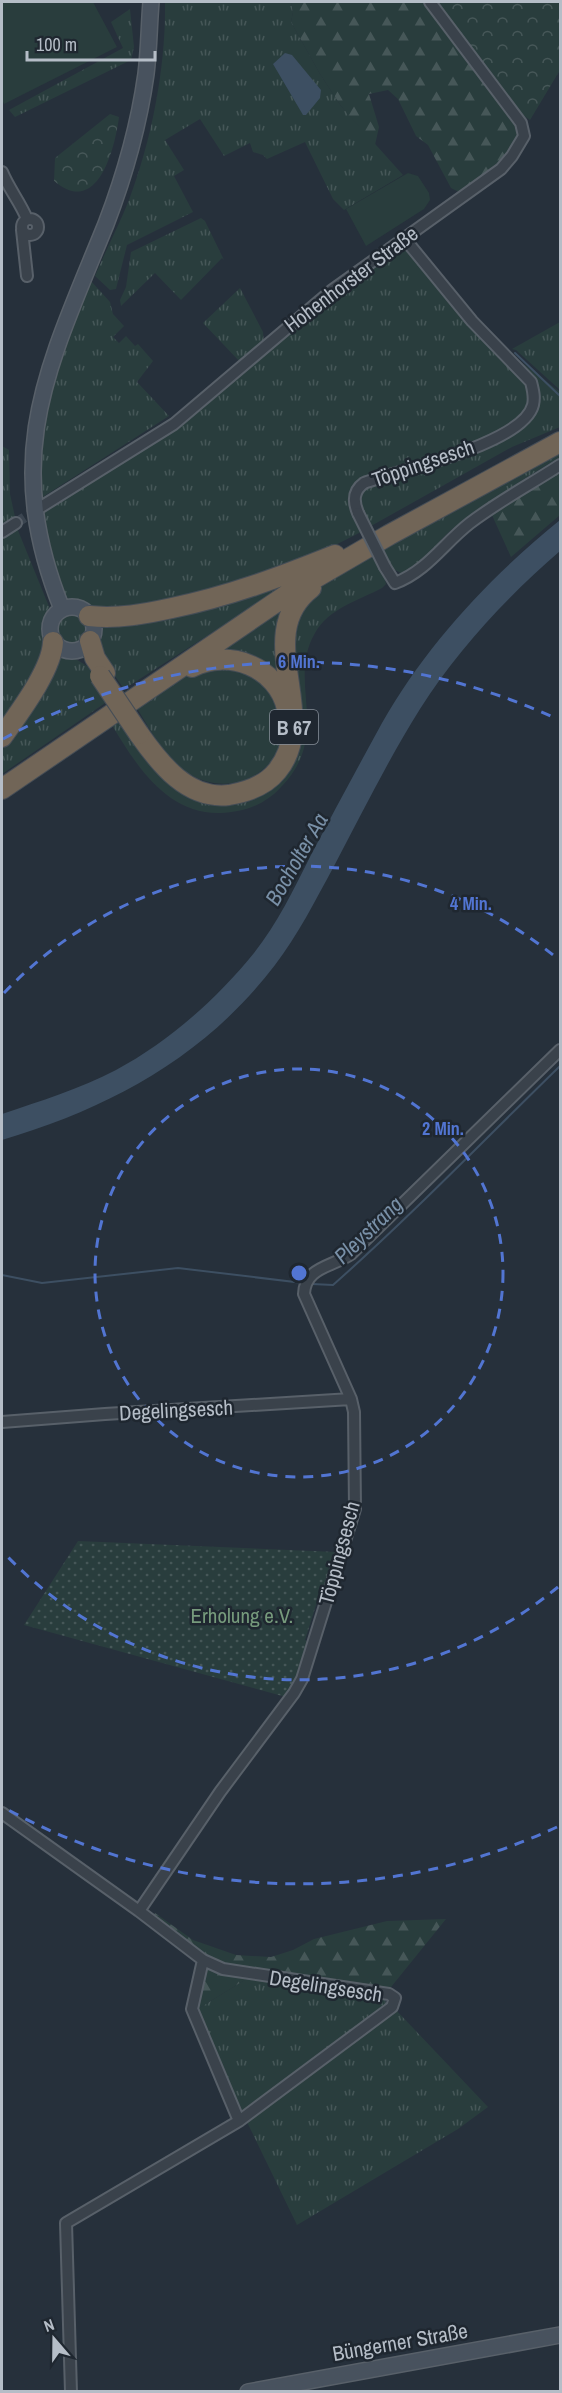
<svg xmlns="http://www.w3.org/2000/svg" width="562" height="2393" font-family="'Archivo Narrow',sans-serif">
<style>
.grass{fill:url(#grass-tufts)}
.forest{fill:url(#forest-firs)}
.park{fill:url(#park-crowns)}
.garden{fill:url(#garden-dots)}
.pitch{fill:#293d3d}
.water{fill:#3d4f62}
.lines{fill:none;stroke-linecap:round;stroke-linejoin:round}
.stream{stroke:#3d4f62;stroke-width:2}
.street-tunnel{stroke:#3b4550;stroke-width:10;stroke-dasharray:10 5;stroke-linecap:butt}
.street-casing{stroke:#586069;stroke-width:14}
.secondary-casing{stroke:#586069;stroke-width:18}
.highway-casing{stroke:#454d56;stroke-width:22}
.street{stroke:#3a424b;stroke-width:10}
.secondary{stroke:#48525e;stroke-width:15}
.highway{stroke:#716557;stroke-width:20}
.street-bridge-casing{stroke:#586069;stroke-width:14;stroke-linecap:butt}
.highway-bridge-casing{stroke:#454d56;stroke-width:22;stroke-linecap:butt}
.street-bridge{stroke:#3a424b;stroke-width:10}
.highway-bridge{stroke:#716557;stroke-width:20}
.ring{fill:none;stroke:#5275d2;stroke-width:3;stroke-dasharray:10 8}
.labels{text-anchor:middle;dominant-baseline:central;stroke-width:5;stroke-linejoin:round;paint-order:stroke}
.shield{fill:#1f2730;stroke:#88909a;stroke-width:1.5}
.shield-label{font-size:20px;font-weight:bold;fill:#b5bdc7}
.street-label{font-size:21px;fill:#b5bdc7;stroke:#1f2730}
.park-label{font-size:21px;fill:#769a7c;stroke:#1f2730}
.water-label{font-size:22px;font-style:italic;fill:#7990a7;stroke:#1f2730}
.centre{fill:#5275d2;stroke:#1f2730;stroke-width:3}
.ring-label{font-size:18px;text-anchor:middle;font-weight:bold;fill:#5275d2;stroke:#1f2730;stroke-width:5;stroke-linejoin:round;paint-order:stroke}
</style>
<defs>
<pattern id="grass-tufts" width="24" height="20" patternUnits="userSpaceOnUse" patternTransform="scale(1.5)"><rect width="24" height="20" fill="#293d3d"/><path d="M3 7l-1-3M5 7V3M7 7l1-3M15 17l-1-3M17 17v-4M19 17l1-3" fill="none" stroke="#465758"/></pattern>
<pattern id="forest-firs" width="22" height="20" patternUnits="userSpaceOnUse" patternTransform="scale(1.5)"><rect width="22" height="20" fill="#293d3d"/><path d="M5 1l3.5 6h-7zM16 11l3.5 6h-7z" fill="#465758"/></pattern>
<pattern id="park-crowns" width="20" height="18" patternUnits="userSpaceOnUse" patternTransform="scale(1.5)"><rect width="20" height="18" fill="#293d3d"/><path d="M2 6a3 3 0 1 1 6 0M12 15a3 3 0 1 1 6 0" fill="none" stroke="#465758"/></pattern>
<pattern id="garden-dots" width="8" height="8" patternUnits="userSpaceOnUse" patternTransform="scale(1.5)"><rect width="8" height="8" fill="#293d3d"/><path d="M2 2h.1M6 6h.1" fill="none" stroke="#465758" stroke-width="1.8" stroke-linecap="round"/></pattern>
</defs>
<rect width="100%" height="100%" fill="#26303b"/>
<path class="grass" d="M165 2H291L293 12 291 22 320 74 341 106 403 175 344 210 333 199 305 142 267 159 263 155 253 152 250 143 224 156 200 119 165 140 184 170 174 176 193 212 127 245 116 289 110 290 95 276C106 250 119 225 129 200 152 139 166 67 165 2Z
M130 9 134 47 131 60 15 117 9 110 123 48 111 22Z
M201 218 205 221 224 260 222 258 181 300 155 273 121 306 120 300 126 287 131 252Z
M405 244 527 386C527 398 529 408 520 417 501 438 427 462 398 470 383 474 361 473 352 488 344 502 357 518 361 532L290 568 177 601 94 610 69 599 58 588 34 517 155 441 204 405 321 304Z
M91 281 110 302 113 314 124 326 113 337 119 343 126 336 135 346 138 344 153 361 137 382 169 416 38 500 32 462 66 328Z
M240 288 263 332 264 344 241 363 203 323Z
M560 322V390L516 350 512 349Z
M512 355 560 392V427L512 447 371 526 359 504V493L367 485 465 455 514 434 526 425 536 409 538 391Z
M2 446 9 450 10 494 15 517 2 526Z
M560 446V457C525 478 489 501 456 526 435 542 429 562 401 573L393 569 382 547Z
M17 528 50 609 45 621 48 649 2 726V538Z
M372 552 381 571 383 570 386 584 382 588C359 600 328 609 315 633 286 682 333 734 281 787 265 805 244 812 220 813 165 814 135 763 110 722L118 716 208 799 282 771 287 640 309 593Z
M296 579 124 689 97 650 98 622Z
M303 589 283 675 213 657Z
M55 629a17 17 0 1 1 34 0a17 17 0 1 1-34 0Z
M71 656 90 668 108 701 2 774V745L56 660 62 657Z
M203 666C215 667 233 664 244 667 250 669 257 677 263 681 321 727 255 817 184 771 163 756 149 727 135 705L179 677Z
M248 1978 384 1996 386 2004 382 2010 241 2117 196 2010Z
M396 2010 488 2107 458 2129 297 2225 247 2122Z"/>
<path class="forest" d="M291 2H425L516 117 518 137 507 158 461 193 451 188 428 145 416 136 398 99 388 90 369 94 379 127 375 145 341 106 320 74 291 22 293 12Z
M560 471V515L511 557 491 513Z
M155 1913 193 1940 236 1955 271 1957 293 1950 314 1939 387 1921 446 1919 387 1992 256 1971 248 1978 196 2010 204 1963 152 1919Z"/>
<path class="park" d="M434 2H560V70L530 120 516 110Z
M110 114 119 117C115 148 98 218 54 181L55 158Z"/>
<path class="garden" d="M78 1541 336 1552 322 1603 317 1602 305 1640 309 1642 296 1679 286 1697 24 1625Z"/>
<path class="pitch" d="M2 2H93L117 47 4 104 2 100Z
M408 173 418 176 429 193 430 200 424 209 366 246 346 209Z"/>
<path class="water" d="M285 53 292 55 321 90 320 98 306 115H303L273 64Z
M560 520V551C507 597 458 649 420 709 388 760 361 815 333 868 315 901 298 935 275 965 205 1057 110 1108 2 1140V1114C40 1101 80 1089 116 1070 168 1042 217 999 254 953 277 924 294 889 311 855 334 811 358 767 382 723 427 644 490 577 560 520Z"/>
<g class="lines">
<path class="stream" d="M515 353 560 396
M2 1275 42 1283 178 1268 303 1283
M312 1284 333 1285C412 1215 485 1139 560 1066"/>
<path class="street-tunnel" d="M16 523 36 510"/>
<g class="street-casing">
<path id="street" d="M2 172C9 189 20 202 27 219
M22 227a8 8 0 1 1 16 0a8 8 0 1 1-16 0Z
M22 230 27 276
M36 510 174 424 331 291 501 169 512 156 524 136 521 123 430 2
M358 513C353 501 353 491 364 483 400 470 523 444 533 405 535 397 533 390 531 382L472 321 404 238
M2 532 16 523
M385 567 395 583C427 571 444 543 470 523 499 501 531 484 560 465
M2 1422 105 1414 351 1399
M2 1813 139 1911 203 1960 223 1969 389 1994 395 1998 392 2007 239 2121 66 2223 71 2392
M139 1911 220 1792 294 1693 302 1679 355 1509 354 1412 351 1399 304 1294C305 1267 332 1267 351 1254L560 1050
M203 1960 192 2009 239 2121"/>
</g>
<g class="secondary-casing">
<path id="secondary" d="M50 629a22 22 0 1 1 44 0a22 22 0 1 1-44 0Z
M62 609C0 454 48 367 106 224 124 177 139 124 146 74 149 50 149 26 151 2
M248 2392 560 2335"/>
</g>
<g class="highway-casing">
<path id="highway" d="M89 616C118 619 145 614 172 608 230 596 280 577 335 555
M90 641 95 658 105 673
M192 667C228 648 278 667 287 709
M139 734C160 764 188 800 229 795 247 792 265 786 277 771 322 717 250 635 311 588
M2 737C18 714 52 670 53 642
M2 789 291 592 389 535 560 442"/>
</g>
<use href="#street" class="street"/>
<use href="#secondary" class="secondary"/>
<use href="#highway" class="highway"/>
<g class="street-bridge-casing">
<path id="street-bridge" d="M358 513 385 567"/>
</g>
<g class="highway-bridge-casing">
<path id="highway-bridge" d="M100 676 139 734"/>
</g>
<use href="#street-bridge" class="street-bridge"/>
<use href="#highway-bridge" class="highway-bridge"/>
</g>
<g class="ring">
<circle cx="299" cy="1273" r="204"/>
<path d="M558 1587A407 407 0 0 1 4 1553M4 993A407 407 0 0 1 558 959"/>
<path d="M557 1827A611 611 0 0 1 3 1807M3 739A611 611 0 0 1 557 719"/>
</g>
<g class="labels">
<rect class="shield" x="270" y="710" width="48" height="34" rx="4.5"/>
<g class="shield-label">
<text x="294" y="727">B 67</text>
</g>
<g class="street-label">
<text transform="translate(351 279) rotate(-37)">Hohenhorster Straße</text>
<text transform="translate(423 463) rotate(-19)">Töppingsesch</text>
<text transform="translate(176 1410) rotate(-3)">Degelingsesch</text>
<text transform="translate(339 1553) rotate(-75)">Töppingsesch</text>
<text transform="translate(326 1986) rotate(9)">Degelingsesch</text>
<text transform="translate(400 2342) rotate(-10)">Büngerner Straße</text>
</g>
<g class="park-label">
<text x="242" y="1615">Erholung e.V.</text>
</g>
<g class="water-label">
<text transform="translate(296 859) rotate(-60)">Bocholter Aa</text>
<text transform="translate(368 1230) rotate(-44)">Pleystrang</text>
</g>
</g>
<circle cx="299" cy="1273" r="9" class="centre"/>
<g class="ring-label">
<text x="299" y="668">6 Min.</text>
<text x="471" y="910">4 Min.</text>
<text x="443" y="1135">2 Min.</text>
</g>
<rect width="562" height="2393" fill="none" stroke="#b5bdc7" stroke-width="6"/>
<g transform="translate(54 2339) rotate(340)" stroke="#1f2730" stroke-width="4.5" paint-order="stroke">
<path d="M0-4.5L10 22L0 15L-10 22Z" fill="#b5bdc7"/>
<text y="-9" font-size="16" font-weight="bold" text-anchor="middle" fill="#b5bdc7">N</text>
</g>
<path d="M27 51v9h128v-9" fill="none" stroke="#b5bdc7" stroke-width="3"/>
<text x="36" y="51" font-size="18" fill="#b5bdc7" stroke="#1f2730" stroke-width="4.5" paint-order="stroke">100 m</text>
</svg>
